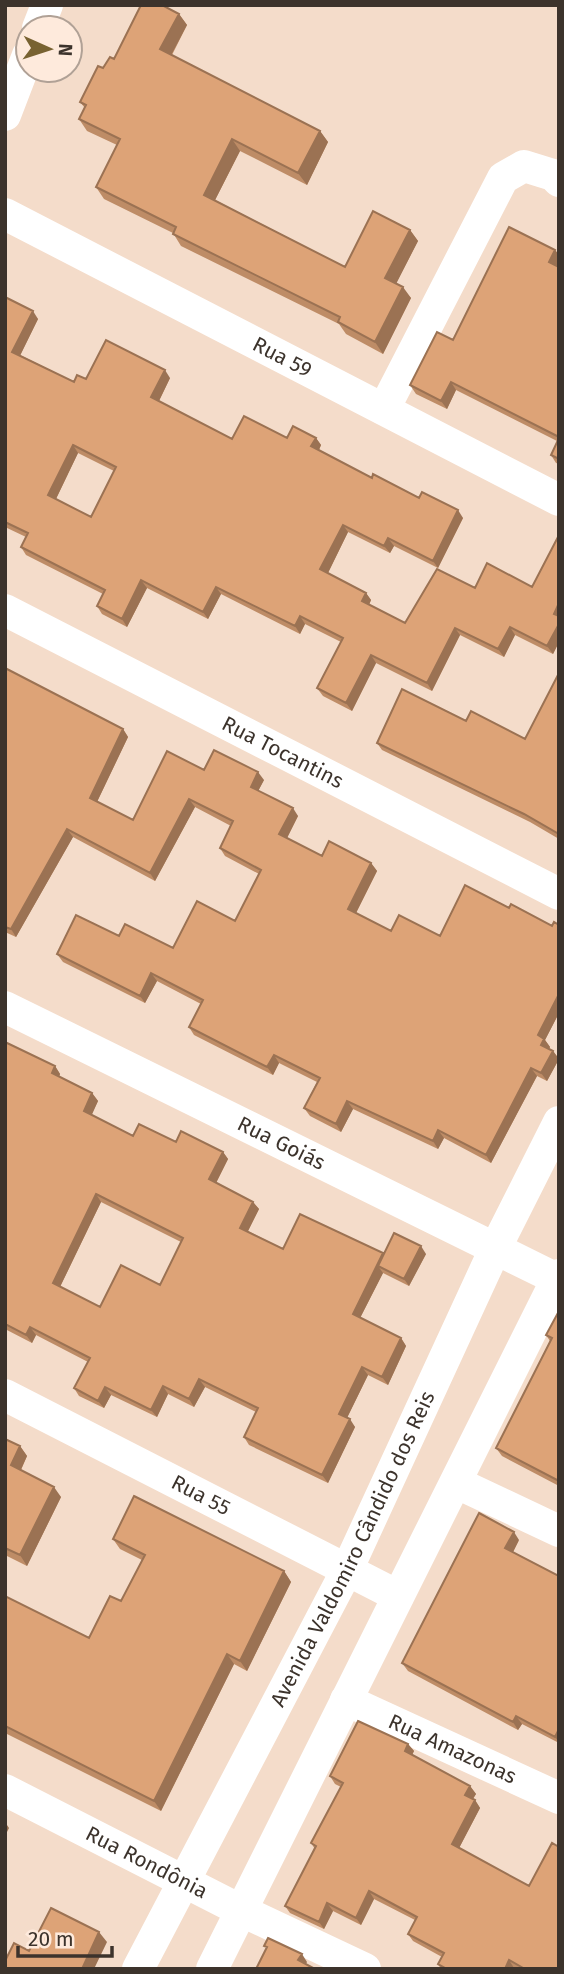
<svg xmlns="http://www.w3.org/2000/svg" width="564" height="1974" font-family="'Fira Sans',sans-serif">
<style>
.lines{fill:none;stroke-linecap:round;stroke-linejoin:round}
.street{stroke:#fff;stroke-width:32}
.wall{fill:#be8c66;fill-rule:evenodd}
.shaded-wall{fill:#9b7253}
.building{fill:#dda377;stroke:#9b7253;stroke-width:2;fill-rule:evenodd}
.labels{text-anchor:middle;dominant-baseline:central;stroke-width:5;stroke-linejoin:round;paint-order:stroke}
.street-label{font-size:21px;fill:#3c332c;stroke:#feeadc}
</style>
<rect width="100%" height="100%" fill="#f4dcca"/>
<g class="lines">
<g class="street">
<path d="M38 28 47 5"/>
<path d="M5 115 28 55"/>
<path id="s1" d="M5 214 559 500"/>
<path d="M384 409 503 178 524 166 553 175 559 181"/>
<path id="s2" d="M5 610 559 894"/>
<path id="s3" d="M5 1007 559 1280"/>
<path id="s4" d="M5 1395 398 1596"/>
<path d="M457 1483 559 1531"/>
<path id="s5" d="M346 1700 559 1798"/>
<path id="s6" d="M5 1790 242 1911 365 1969"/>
<path id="s7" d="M138 1969 347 1570 495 1249 559 1122"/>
<path d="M212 1969 559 1275"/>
</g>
</g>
<path class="wall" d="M179 14 187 25 172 55 320 131 328 142 307 185 240 151 215 200 345 267 410 230 418 241 396 283 411 298 383 354 346 334 339 324 181 246 173 233 104 199 96 187 117 145 87 131 79 119 85 108 80 102 103 68 114 59Z
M555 250 559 255V262L557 266 559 267V464L556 463 551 455 557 441 456 390 447 409 416 394 410 385 453 340Z
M5 297 38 319 20 355 74 382 86 379 170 378 159 401 232 439 316 438 321 445 319 450 372 478 463 518 438 568 394 546 390 553 348 532 328 573 366 593 371 600 369 605 405 623 475 588 532 587 559 535V642L553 654 515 635 504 657 460 635 432 691 376 663 352 711 323 696 317 688 341 642 305 624 300 634 221 594 208 619 147 588 127 627 102 614 97 606 103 594 26 555 21 547 26 537 5 527ZM78 453 114 471 91 517 56 499Z
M5 668 123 729 128 737 97 802 133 820 204 770 264 780 258 791 298 816 287 838 322 856 371 863 377 871 356 913 391 931 440 936 509 908 552 926 559 925V1013L545 1040 550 1047 549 1049 553 1051 559 1059 547 1081 537 1076 491 1163 444 1138 438 1149 353 1109 341 1132 310 1116 304 1108 317 1082 279 1063 273 1075 194 1035 189 1027 201 1004 157 981 145 1003 63 962 57 954 119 936 173 948 235 921 259 874 225 856 220 848 231 826 195 807 155 881 73 837 16 937 5 932Z
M559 673V839L530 822 382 750 377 743 466 721 525 739Z
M5 1042 55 1066 60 1074 59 1077 92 1093 98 1101 91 1115 133 1136 176 1142 223 1152 228 1159 216 1183 253 1202 259 1209 248 1231 283 1249 426 1254 409 1286 383 1273 360 1318 401 1338 406 1346 388 1385 368 1375 347 1418 355 1427 328 1483 249 1445 244 1437 256 1412 205 1387 194 1407 168 1394 157 1417 111 1395 104 1408 79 1396 74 1388 88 1362 36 1335 32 1343 5 1329ZM101 1202 181 1242 160 1285 100 1307 60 1287Z
M559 1311V1486L502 1456 496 1448 550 1341 546 1335Z
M5 1439 20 1446 27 1456 21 1470 61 1497 27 1566 5 1555Z
M113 1539 284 1571 291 1582 247 1671 234 1664 161 1811 5 1733V1596L89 1638 121 1601 142 1560 120 1549Z
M519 1540 513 1552 559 1576V1743L522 1724 518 1730 408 1671 402 1663Z
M408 1744 414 1751 412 1755 470 1786 476 1794 473 1799 475 1800 480 1808 459 1848 559 1969H441L438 1964 442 1957 413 1941 408 1934 415 1920 374 1899 361 1925 333 1911 324 1929 290 1913 285 1906 315 1849 311 1843 341 1787 335 1784 330 1776Z"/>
<path class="shaded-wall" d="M179 14 187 25 168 61 160 49Z
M320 131 328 142 307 185 298 173Z
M232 139 240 151 212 206 204 195Z
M410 230 418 241 393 290 385 278Z
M555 250 559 255V262L555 271 549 262Z
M403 287 411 298 383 354 375 342Z
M33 311 38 319 18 360 12 352Z
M165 370 170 378 157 405 151 397Z
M451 382 456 390 447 409 441 401Z
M316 438 321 445 317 454 311 446Z
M73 445 78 453 54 503 48 495Z
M458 510 463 518 438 568 433 561Z
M343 525 348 532 326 577 320 569Z
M388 538 394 546 390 553 384 546Z
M141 580 147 588 127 627 122 619Z
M216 587 221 594 208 619 203 612Z
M366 593 371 600 367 609 362 601Z
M559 603V621L554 614Z
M300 616 305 624 300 634 295 626Z
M559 624V642L553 654 547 646Z
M510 627 515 635 504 657 498 649Z
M455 628 460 635 432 691 427 683Z
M371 655 376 663 352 711 346 703Z
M123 729 128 737 95 806 90 798Z
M258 772 264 780 256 795 251 787Z
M189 799 195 807 155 881 150 873Z
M293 808 298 816 285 842 279 834Z
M67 829 73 837 16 937 11 929Z
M371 863 377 871 354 917 348 909Z
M151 973 157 981 145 1003 140 996Z
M559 994V1013L545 1040 550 1047 547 1053 541 1045 538 1035Z
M553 1051 559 1059 547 1081 541 1073Z
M274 1055 279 1063 273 1075 267 1067Z
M55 1066 60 1074 57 1081 52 1073Z
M531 1068 537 1076 491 1163 486 1155Z
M92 1093 98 1101 90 1119 84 1111Z
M347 1101 353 1109 341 1132 336 1124Z
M438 1130 444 1138 438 1149 433 1141Z
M223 1152 228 1159 214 1187 209 1179Z
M96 1194 101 1202 58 1291 53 1283Z
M253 1202 259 1209 246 1235 240 1228Z
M421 1246 426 1254 409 1286 404 1279Z
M383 1253 378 1266 383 1273 358 1322 353 1314Z
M30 1327 36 1335 32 1343 26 1335Z
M401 1338 406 1346 388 1385 382 1377Z
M362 1367 368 1375 345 1422 339 1414Z
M199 1379 205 1387 194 1407 189 1399Z
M163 1386 168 1394 157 1417 151 1410Z
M105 1387 111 1395 104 1408 98 1401Z
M350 1419 355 1427 328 1483 322 1475Z
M20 1446 27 1456 18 1476 11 1465Z
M54 1487 61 1497 27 1566 20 1555Z
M514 1532 519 1540 511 1556 505 1548Z
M284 1571 291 1582 247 1671 240 1661Z
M227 1654 234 1664 161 1811 154 1801Z
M516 1716 522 1724 518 1730 513 1722Z
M559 1729V1742L555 1737Z
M408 1744 414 1751 410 1759 405 1751Z
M470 1786 476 1794 470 1803 465 1795Z
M475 1800 480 1808 457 1852 452 1844Z
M5 1822 9 1828 5 1836Z
M369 1891 374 1899 361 1925 356 1918Z
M327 1903 333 1911 324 1929 319 1922Z
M99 1932 107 1942 94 1969H82Z
M302 1954 307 1962 304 1968 298 1960Z
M509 1960 514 1968V1969H505Z"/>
<path class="building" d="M141 5H162L179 14 160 49 320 131 298 173 232 139 204 195 345 267 373 211 410 230 385 278 403 287 375 342 338 322 340 317 173 234 176 227 96 187 120 139 79 119 86 105 80 102 98 66 103 68 110 57 114 59Z
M509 227 555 250 549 262 559 267V437L451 382 441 401 410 385 437 332 453 340Z
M5 297 33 311 12 352 74 382 77 375 86 379 106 340 165 370 151 397 232 439 244 416 287 438 293 426 316 438 311 446 372 478 373 474 419 498 422 492 458 510 433 561 388 538 384 546 343 525 320 569 366 593 362 601 405 623 437 569 475 588 487 563 532 587 559 535V603L554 614 559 616V624L547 646 510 627 498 649 455 628 427 683 371 655 346 703 317 688 343 638 300 616 295 626 216 587 203 612 141 580 122 619 97 606 105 590 21 547 28 533 5 522ZM73 445 116 467 91 517 48 495Z
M559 438V459L551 455Z
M5 668 123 729 90 798 133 820 167 751 204 770 214 750 258 772 251 787 293 808 279 834 322 856 329 841 371 863 348 909 391 931 399 915 440 936 465 885 509 908 511 904 552 926 554 922 559 925V994L538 1035 544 1039 541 1045 553 1051 541 1073 531 1068 486 1155 438 1130 433 1141 347 1101 336 1124 304 1108 320 1078 274 1055 267 1067 189 1027 203 1000 151 973 140 996 57 954 76 915 119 936 125 924 173 948 197 901 235 921 261 870 220 848 233 821 189 799 150 873 67 829 11 929 5 927Z
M559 673V834L524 814 377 743 402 689 466 721 471 711 525 739Z
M5 1042 55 1066 52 1073 92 1093 84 1111 133 1136 139 1124 176 1142 181 1131 223 1152 209 1179 253 1202 240 1228 283 1249 300 1214 383 1253 353 1314 401 1338 382 1377 362 1367 339 1414 350 1419 322 1475 244 1437 258 1408 199 1379 189 1399 163 1386 151 1410 105 1387 98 1401 74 1388 90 1358 30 1327 26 1335 5 1324ZM96 1194 183 1238 160 1285 121 1265 100 1307 53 1283Z
M394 1233 421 1246 404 1279 378 1266Z
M559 1311V1481L496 1448 552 1338 546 1335Z
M5 1439 20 1446 11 1465 54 1487 20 1555 5 1548Z
M134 1496 284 1571 240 1661 227 1654 154 1801 5 1726V1596L89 1638 110 1596 121 1601 145 1555 113 1539Z
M479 1513 514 1532 505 1548 559 1576V1729L555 1737 516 1716 513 1722 402 1663Z
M358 1721 408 1744 405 1751 470 1786 465 1795 475 1800 452 1844 529 1886 552 1843 559 1847V1969H525L509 1960 505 1969H447L438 1964 444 1953 408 1934 417 1917 369 1891 356 1918 327 1903 319 1922 285 1906 316 1846 311 1843 343 1783 330 1776Z
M51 1908 99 1932 82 1969H5V1961L14 1943 29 1951Z
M268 1938 302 1954 298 1960 315 1969H256L267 1947 264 1946Z"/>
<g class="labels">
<g class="street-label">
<text stroke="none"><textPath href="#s1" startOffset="312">Rua 59</textPath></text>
<text stroke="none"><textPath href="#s2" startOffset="312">Rua Tocantins</textPath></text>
<text stroke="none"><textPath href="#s3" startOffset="308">Rua Goiás</textPath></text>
<text stroke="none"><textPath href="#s4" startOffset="220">Rua 55</textPath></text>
<text stroke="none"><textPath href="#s7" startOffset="472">Avenida Valdomiro Cândido dos Reis</textPath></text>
<text stroke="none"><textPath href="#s5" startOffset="117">Rua Amazonas</textPath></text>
<text stroke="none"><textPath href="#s6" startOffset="159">Rua Rondônia</textPath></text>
</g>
</g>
<rect width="564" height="1974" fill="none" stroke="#3c332c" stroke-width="14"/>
<g transform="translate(49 49) rotate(93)"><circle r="33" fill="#feeadc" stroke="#b0a196" stroke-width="2"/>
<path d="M0-5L12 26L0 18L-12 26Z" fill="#786231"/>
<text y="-10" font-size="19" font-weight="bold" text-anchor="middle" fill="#3c332c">N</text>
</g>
<path d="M18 1946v10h94v-10" fill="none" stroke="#3c332c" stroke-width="3.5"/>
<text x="28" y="1946" font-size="21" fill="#3c332c" stroke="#feeadc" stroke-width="5" paint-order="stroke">20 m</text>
</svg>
